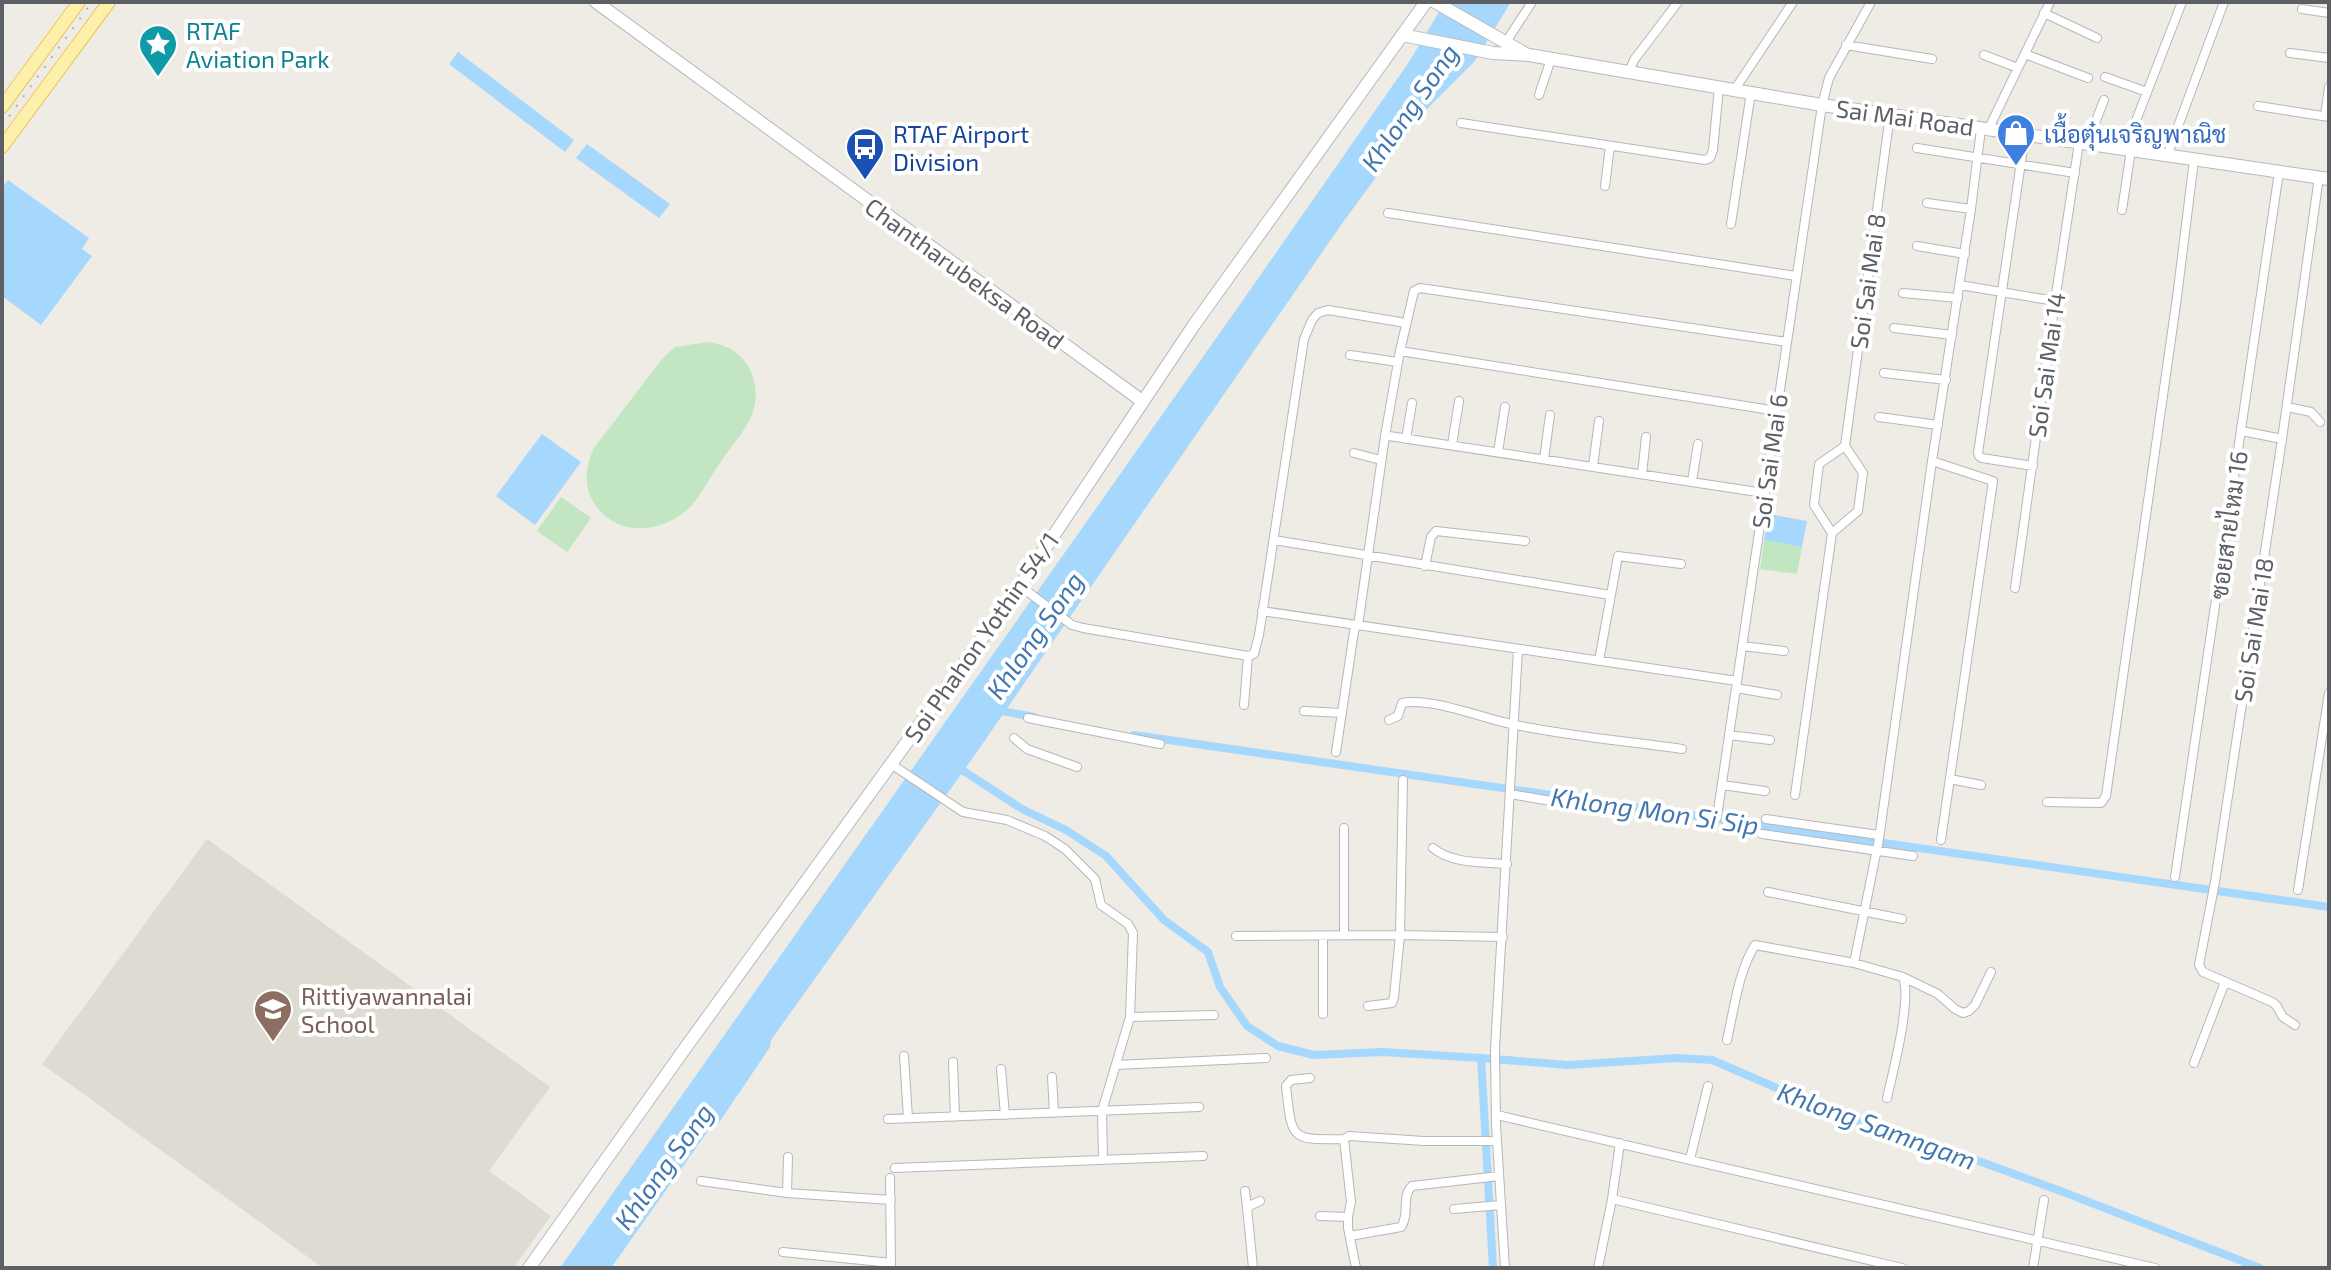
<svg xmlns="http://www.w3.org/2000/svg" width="2331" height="1270" font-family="'Exo 2',Sarabun,sans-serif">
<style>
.education{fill:#dedbd2}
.green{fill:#c1e6c1}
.water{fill:#a6d7fd}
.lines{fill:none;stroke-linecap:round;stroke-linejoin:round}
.canal{stroke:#a6d7fd;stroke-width:8}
.street-casing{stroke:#b5b7bb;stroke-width:10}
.secondary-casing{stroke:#b6b9be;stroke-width:14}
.primary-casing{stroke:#efc65d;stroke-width:14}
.street{stroke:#fff;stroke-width:8}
.secondary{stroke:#fff;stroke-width:12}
.primary{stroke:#fdf0aa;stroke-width:12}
.rail{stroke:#b3b4b5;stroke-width:2;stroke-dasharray:2 10;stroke-linecap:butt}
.labels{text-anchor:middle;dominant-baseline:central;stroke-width:8;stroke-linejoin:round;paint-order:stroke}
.culture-label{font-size:24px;fill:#0d838f;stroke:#fff;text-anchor:start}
.street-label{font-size:24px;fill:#5c6065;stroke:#fff}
.transit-label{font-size:24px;fill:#164399;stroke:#fff;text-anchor:start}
.shop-label{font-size:24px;fill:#366cbe;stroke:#fff;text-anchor:start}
.education-label{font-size:24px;fill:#785e54;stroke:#fff;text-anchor:start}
.water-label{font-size:26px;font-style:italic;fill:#4277af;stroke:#fff}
</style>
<rect width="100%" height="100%" fill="#eeece4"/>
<path class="education" d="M207 839 550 1087 489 1171 551 1216 513 1268H323L42 1064Z"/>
<path class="green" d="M708 342C714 343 720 344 726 347 751 357 762 389 752 414 746 430 732 445 722 460 711 475 701 497 687 510 660 533 618 537 596 506 583 488 585 467 594 448L662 359 675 347Z
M561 497 591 518 567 552 537 531Z
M1764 540 1802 547 1797 574 1760 569Z"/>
<path class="water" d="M1445 2H1511L1474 62 1423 113 1341 225 972 759 771 1040 770 1047 714 1130 710 1128 611 1268H560L1248 293 1409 62Z
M458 52 574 140 565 152 449 64Z
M587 144 670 204 659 218 576 158Z
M8 180 89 238 82 249 92 256 41 325 2 296V188Z
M542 434 581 462 535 525 496 496Z
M1769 514 1807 521 1802 547 1764 540Z"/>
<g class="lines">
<path class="canal" d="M996 710 1034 717
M1134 735 2329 907
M956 766 1022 809 1066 830 1106 856 1164 920 1208 952 1220 987 1247 1026 1278 1046 1314 1055 1383 1052 1481 1058 1493 1268
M1481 1058 1568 1065 1678 1058 1712 1060 1839 1115 1954 1152 2058 1190 2260 1268"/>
<g class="street-casing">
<path id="street" d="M2302 9 2329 13
M2044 13 2097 38
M1506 42 1532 2
M1846 45 1932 59
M2290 53 2329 58
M2025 54 2088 78
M1984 55 2018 68
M1629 72 1634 60 1678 2
M2105 77 2147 92
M1735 89 1793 2
M1539 95 1551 59
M2258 106 2329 117
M2325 116 2329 87
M1461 123 1705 160 1710 158 1713 150 1719 87
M1988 130 2050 2
M2025 135 1978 453 1979 456 1982 458 2033 466
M2087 144 2104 100
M1917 148 2075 173
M2125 149 2182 2
M2167 156 2224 2
M1605 186 1610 146
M1927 203 1971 209
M2122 210 2131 150
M1388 213 1796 276
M1731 224 1751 92
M1917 246 1965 254
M1960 285 2055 301
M1903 293 1958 298
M1894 328 1952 335
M1400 351 1777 411
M1350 355 1398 362
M1884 373 1946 380
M2287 407 2311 412 2320 422
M1879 417 1938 425
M2242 431 2282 439
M1389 436 1764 493
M1406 439 1412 403
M1452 445 1459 401
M1498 452 1505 407
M1354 453 1381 460
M1544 459 1550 415
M1932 461 1993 481 1941 840
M1593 466 1599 421
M1642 474 1646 437
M1692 481 1698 444
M1832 533 1858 511 1863 473 1845 446 1890 115
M1274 540 1610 595
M1425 566 1431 537 1436 531 1525 541
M1020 586 1072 625 1083 628 1248 656 1254 654 1259 635 1304 339 1312 320 1318 313 1328 310 1406 323
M2015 588 2055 301 2079 143
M1262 611 1737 681
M1358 626 1385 436 1400 351 1414 291 1420 288 1787 342
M1742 646 1784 651
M1599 661 1618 556 1681 564
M1736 688 1777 695
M1244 705 1248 656
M1304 711 1342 713
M1028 718 1160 744
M1389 720 1398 716 1402 703C1430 697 1482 718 1511 724 1566 736 1626 741 1682 749
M1729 735 1770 740
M1014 738 1027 749 1077 767
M1336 752 1355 625
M891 764 963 812 1007 820 1045 836 1065 849 1095 879 1101 905 1128 924 1133 933 1130 1017 1102 1111 1103 1159
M1950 779 1981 785
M1722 785 1765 791
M1510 794 1598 809
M1795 795 1832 533 1814 505 1819 464 1845 446
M2047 802 2101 803 2106 796 2177 297 2194 160
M1717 817 1822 105 1829 78 1871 2
M1766 819 1879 835
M1762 834 1913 856
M1433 848C1452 864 1483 862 1507 864
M2175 877 2279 172
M2298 890 2329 693
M1768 892 1902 919
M1344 935V828
M1236 936 1400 935 1503 937
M1854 963 1879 839 1932 461 1971 209 1981 129
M1903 977 1938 994 1955 1009 1963 1013 1969 1011 1975 1005 1991 972
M1368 1006 1392 1003 1394 997 1400 935 1403 780
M1323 1014V936
M1130 1017 1214 1015
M2295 1025 2283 1017 2276 1005 2272 1002 2203 972 2199 965 2215 882 2282 439 2319 177
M1727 1040C1734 1010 1738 972 1755 945L1854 963 1903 977C1912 999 1893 1072 1887 1098
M904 1056 908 1118
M953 1062 955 1117
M2194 1063 2225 982
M1116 1065 1266 1058
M1001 1069 1005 1115
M1052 1077 1054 1113
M1310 1078 1291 1080 1286 1086C1292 1140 1290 1140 1344 1139L1349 1136 1424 1141H1497
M1497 1115 2155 1268
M888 1119 1199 1107
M1344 1139 1351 1202 1348 1217V1228L1356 1268
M1690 1159 1708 1086
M895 1168 1203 1156
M890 1178 891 1267
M701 1181 787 1193 891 1200
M1245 1191 1247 1207
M787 1193 788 1157
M1612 1199 1902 1268
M1454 1209 1501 1205
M1320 1216 1348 1217
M1350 1236 1401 1227C1410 1215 1401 1196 1412 1186L1499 1176
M783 1252 891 1263
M1253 1268 1247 1207 1260 1201
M1505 1268 1496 1125 1495 1049 1518 649
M1598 1268 1612 1199 1620 1143
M2033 1268 2044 1200"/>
</g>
<g class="secondary-casing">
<path id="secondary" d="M596 2 1142 401
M1435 2 1526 54
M1402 35 1493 53 1529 55 1822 105 2329 179
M529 1268 686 1047 1020 586 1194 325 1426 2"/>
</g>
<g class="primary-casing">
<path id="primary" d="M2 107 79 2
M2 147 109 2"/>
</g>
<use href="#street" class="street"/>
<use href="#secondary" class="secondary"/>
<use href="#primary" class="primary"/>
<path class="rail" d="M2 126 92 2"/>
</g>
<defs>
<g id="sight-pin" transform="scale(2)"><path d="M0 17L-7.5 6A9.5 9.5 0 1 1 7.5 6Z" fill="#0f9aa8" stroke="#fff"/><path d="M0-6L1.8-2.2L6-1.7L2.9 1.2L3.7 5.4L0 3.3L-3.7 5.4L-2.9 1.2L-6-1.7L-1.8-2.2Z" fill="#fff"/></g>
<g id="shop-pin" transform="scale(2)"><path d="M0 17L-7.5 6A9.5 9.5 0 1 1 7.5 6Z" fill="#3f7fe0" stroke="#fff"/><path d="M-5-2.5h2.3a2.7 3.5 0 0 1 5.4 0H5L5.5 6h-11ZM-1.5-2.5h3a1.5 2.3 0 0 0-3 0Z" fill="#fff"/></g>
<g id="bus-pin" transform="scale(2)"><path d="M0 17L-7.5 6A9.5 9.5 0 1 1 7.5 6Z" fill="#1a4fb4" stroke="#fff"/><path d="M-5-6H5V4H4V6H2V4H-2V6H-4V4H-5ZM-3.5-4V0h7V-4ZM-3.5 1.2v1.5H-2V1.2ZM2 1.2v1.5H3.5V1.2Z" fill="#fff"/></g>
<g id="school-pin" transform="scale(2)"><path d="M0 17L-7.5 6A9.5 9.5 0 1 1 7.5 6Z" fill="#8d6e63" stroke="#fff"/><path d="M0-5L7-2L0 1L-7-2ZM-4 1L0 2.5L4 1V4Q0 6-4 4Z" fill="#fff"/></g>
</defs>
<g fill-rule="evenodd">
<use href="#sight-pin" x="158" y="44"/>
<use href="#shop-pin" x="2016" y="133"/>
<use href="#bus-pin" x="865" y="147"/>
<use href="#school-pin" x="273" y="1009"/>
</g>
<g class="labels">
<g class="culture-label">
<text x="186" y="30">RTAF<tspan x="186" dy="28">Aviation Park</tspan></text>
</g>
<g class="street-label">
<text transform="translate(1905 117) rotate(8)">Sai Mai Road</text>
<text transform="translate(965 273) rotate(36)">Chantharubeksa Road</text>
<text transform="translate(1867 281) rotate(-82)">Soi Sai Mai 8</text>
<text transform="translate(2046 365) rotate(-82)">Soi Sai Mai 14</text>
<text transform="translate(1769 461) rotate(-82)">Soi Sai Mai 6</text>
<text transform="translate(2228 525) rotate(-82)">ซอยสายไหม 16</text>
<text transform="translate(2253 630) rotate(-81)">Soi Sai Mai 18</text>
<text transform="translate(981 637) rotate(-55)">Soi Phahon Yothin 54/1</text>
</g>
<g class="transit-label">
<text x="893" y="133">RTAF Airport<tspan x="893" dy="28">Division</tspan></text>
</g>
<g class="shop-label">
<text x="2044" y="133">เนื้อตุ๋นเจริญพาณิช</text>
</g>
<g class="education-label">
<text x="301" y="995">Rittiyawannalai<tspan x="301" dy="28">School</tspan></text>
</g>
<g class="water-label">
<text transform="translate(1409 107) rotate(-55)">Khlong Song</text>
<text transform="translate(1034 635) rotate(-55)">Khlong Song</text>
<text transform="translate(1655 810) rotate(8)">Khlong Mon Si Sip</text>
<text transform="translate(1877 1125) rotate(20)">Khlong Samngam</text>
<text transform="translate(663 1166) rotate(-54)">Khlong Song</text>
</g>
</g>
<rect width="2331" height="1270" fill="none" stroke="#5c6065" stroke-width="8"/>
</svg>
